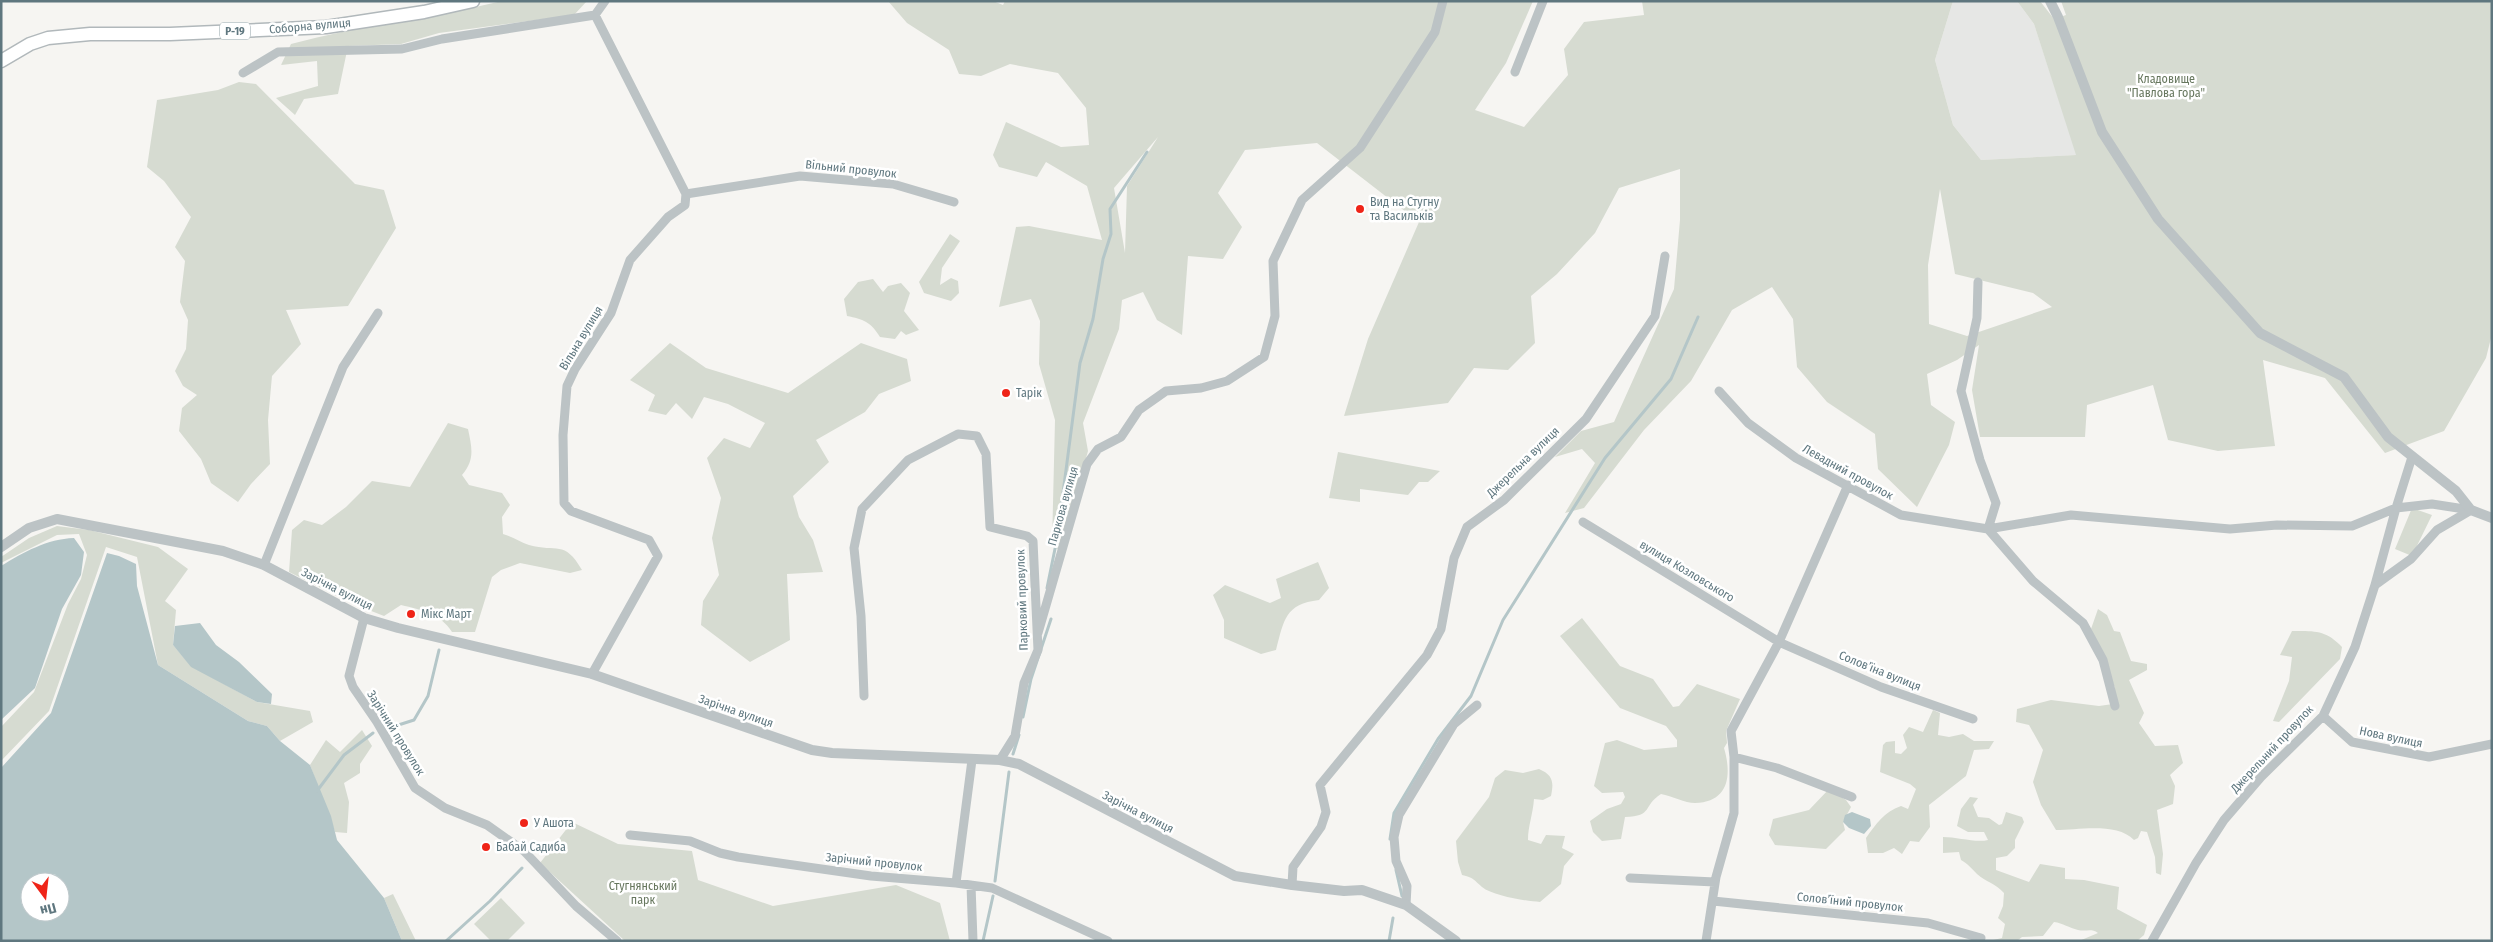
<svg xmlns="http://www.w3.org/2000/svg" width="2493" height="942" font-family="'Fira Sans Condensed',sans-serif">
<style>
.built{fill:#e6e7e5}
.green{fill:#d6dbd1;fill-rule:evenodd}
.water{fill:#b4c6c8;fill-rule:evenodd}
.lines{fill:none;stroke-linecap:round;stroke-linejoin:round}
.stream{stroke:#b4c6c8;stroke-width:3}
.primary-casing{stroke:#b1b8bb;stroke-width:15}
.minor{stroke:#bcc3c5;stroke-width:9}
.tertiary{stroke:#bcc3c5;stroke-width:10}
.primary{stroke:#fff;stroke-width:12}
.poi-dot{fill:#ef2418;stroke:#fff;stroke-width:2}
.labels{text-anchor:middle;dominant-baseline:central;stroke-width:5;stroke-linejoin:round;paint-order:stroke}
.shield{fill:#fff;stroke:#8fa0a5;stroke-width:1}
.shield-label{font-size:11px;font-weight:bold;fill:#5f777f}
.street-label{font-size:12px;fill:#5f777f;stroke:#fff}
.park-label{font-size:12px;fill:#67775e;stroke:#fff}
.poi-label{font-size:12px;fill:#5f777f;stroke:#fff;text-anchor:start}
</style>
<rect width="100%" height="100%" fill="#f6f5f2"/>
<path class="built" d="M1953 1H2017L2034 24 2077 155 1981 160 1953 125 1935 60Z"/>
<path class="green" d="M502 1H587L574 15 439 33 401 44 348 46 338 94 304 99 295 115 276 98 318 86 317 61 281 65 291 44C360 25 432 18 502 1Z
M888 1H993L1003 5 1005 1H1533L1506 63 1475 110 1524 127 1568 75 1564 49 1584 22 1644 15 1642 1H1953L1935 60 1953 125 1981 160 2076 155 2034 24 2017 1H2040L2054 19 2066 15 2061 1H2492V334L2486 358 2444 431 2385 453 2325 378 2263 360 2275 446 2218 451 2168 440 2153 385 2087 405 2085 437H1980L1972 390 1979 345 1957 360 1927 374 1931 405 1955 422 1949 445 1917 507 1878 469 1875 434 1827 402 1797 367 1793 319 1772 287 1732 310 1691 381 1644 430 1584 508 1565 513 1595 463 1582 449 1555 457 1581 431 1614 422 1674 289 1680 220V169L1619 188 1595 233 1557 274 1531 296 1535 343 1508 370 1474 368 1448 403 1344 416 1368 339 1419 222 1317 143 1245 150 1218 193 1242 227 1223 259 1188 256 1182 335 1157 320 1143 292 1122 300 1119 329 1083 423 1088 451 1060 551 1052 545 1055 420 1039 364 1040 321 1031 299 999 307 1016 227 1029 226 1102 240 1087 186 1046 162 1037 177 999 167 993 155 1006 122 1061 147 1089 145 1086 108 1058 73 1010 64 981 76 959 74 949 50 907 23ZM1158 137 1127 186 1125 253 1114 188ZM1940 189 1955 274 2033 293 2052 307 1967 336 1929 324 1928 265Z
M239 82 256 84 355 184 384 190 396 228 348 306 286 310 301 344 272 376 268 420 270 464 251 484 238 502 211 483 201 459 179 431 182 408 197 395 183 386 175 371 186 349 188 320 180 302 185 261 175 247 191 217 164 181 147 167 157 100 218 90Z
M950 234 960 241 942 268 940 285 951 278 958 281 959 293 951 301 924 293 919 282Z
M873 279 883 292 888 286 901 283 910 293 904 311 919 330 906 335 901 331 895 339 880 337C871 322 863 319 847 316L844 299 858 282Z
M670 343 706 368 788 393 861 343 907 359 911 381 879 394 865 412 816 440 829 462 793 496 799 517 813 540 823 572 787 574 790 640 750 662 701 625 703 601 719 575 712 538 721 498 707 458 724 438 750 448 765 423 728 404 704 397 692 419 676 403 666 415 648 411 655 395 630 380Z
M448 423 468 429C472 448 475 460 462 475L469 485 502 493 510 505 502 517 503 534C513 537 520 542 529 545 557 553 564 539 582 570L570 573 520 563 501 570 492 577 475 632H452C440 613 422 610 401 605L384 616 351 603 289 572 292 530 304 520 322 525 346 507 372 481 410 487Z
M1338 452 1440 471 1428 482H1419L1408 495 1360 489V502L1329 498Z
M2412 508 2432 515 2412 556 2395 549Z
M57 526 89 530 158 547 188 569 165 601 176 610 173 645 191 666 257 702 310 711 313 722 280 741 267 726 248 721 158 665 137 557 106 547 49 711 1 761V727L34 692 68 604 81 579 87 555 79 534 57 535 1 563V557L29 538Z
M1318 562 1329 588 1319 600C1285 604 1284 620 1276 650L1261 654 1224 638V620L1213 595 1225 585 1270 603 1281 598 1276 579Z
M2098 609 2107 615 2114 631 2120 632 2131 661 2147 664V670L2129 680 2144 713 2139 723 2155 746 2178 745 2183 763 2170 775 2175 786 2173 804 2157 810 2163 854 2161 875 2156 873 2155 857 2147 832 2141 831 2138 838 2134 840C2117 822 2078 830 2056 830L2041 805 2033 782 2043 750 2029 725 2016 722 2017 709 2051 700 2099 706 2113 704 2115 688 2091 629Z
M1582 618 1620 666 1653 679 1673 707 1679 706 1697 684 1740 699 1726 731 1727 743 1724 748C1732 775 1729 802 1695 803 1685 803 1672 796 1661 794 1642 806 1654 816 1625 817L1621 839 1602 841 1593 832 1590 821 1607 809 1621 804 1625 797 1623 792 1602 793 1594 786 1605 743 1617 740 1644 750 1677 747V740L1666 726 1620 708 1560 636Z
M2292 631C2315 631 2326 630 2342 647L2340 659 2279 722 2273 721 2289 681 2292 657 2280 655Z
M1933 710 1940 713 1938 735 1949 737 1963 734 1974 741H1994L1989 749 1974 750 1966 776 1929 805 1930 827 1919 842 1910 841 1902 854 1894 848 1883 853H1868L1866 838C1876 824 1884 812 1901 806L1908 809 1916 789 1910 784 1880 772 1883 745 1886 742 1895 741V753L1901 754 1907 748 1903 735 1909 727 1923 732Z
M362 730 372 746 360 764V773L344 783 349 802 347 833 335 832 310 765 326 740 340 752Z
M1539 769C1553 775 1554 782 1551 796L1543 800 1534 799C1533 814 1528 826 1528 840L1541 844 1546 835 1565 836 1562 848 1574 854 1564 866 1561 884 1540 902C1526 901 1493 896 1482 887 1473 879 1474 878 1462 875L1458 862 1456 841 1489 797 1495 778 1505 770 1523 773Z
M1829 789 1846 800 1851 807 1843 822 1845 830 1826 849 1775 845 1769 835 1773 819 1809 810Z
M1970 797 1978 798 1973 805 1978 817 1989 818 1999 825 2002 824 2006 812 2022 817 2024 822 2015 840V848L2007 856 1996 858V870L2029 882 2040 864 2065 868V879L2084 880 2119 887 2117 909 2147 925 2144 935 2137 941H2079L2098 933C2091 928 2086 932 2078 930 2069 928 2063 923 2054 922L2043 936 2022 937 2017 941H1989L2002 938 2005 924 1998 918 2003 906 2004 893C1995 883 1986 882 1977 874 1971 868 1968 864 1961 860L1959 852 1943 853V837C1957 837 1976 843 1988 840L1984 832H1968L1957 826 1961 809Z
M572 822 618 844 692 851 698 880 773 906 896 885 940 903 950 941H625L540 863Z
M393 894 416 941H402L384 898Z
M501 898 525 923 507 941H491L474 924Z"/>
<path class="water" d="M74 538 84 552 81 575 62 609 35 688 1 720V566C24 552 47 539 74 538Z
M107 553 119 556 136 564 137 586 158 665 248 721 267 726 280 741 310 765 331 816 337 840 384 898 402 941H1V768L51 713ZM30 882H60V912H30Z
M200 623 216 645 239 662 272 694 271 704 257 702 191 667 173 645 175 626Z
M1852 812 1870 819 1871 826 1864 834 1849 828 1843 822 1845 815Z"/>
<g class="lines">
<path class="stream" d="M1047 588 1057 539 1080 363 1093 319 1103 259 1111 234 1110 209 1147 152
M1023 717 1031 679 1051 619
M389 728 414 720 428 696 439 650
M1013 754 1019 735
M317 791 344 755 373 733
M1390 839 1394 813 1438 739 1471 696 1503 620 1605 458 1671 379 1698 317
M1396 870 1402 896
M995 881 1009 772
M446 941 490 901 522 868
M983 941 993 896
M1389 941 1393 918"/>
<g class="primary-casing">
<path id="primary" d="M1 61 30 44 48 38 90 34H170L326 27 424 12 473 1"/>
</g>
<path class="minor" d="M1515 72 1543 1
M243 73 278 52 402 49 442 39 595 15 605 1
M686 194 800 176 893 184 954 202
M1978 282 1977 318 1961 391 1980 460 1996 503 1988 529
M1719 391 1748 423 1796 458 1901 515 1988 529 2071 515 2230 529 2277 525 2352 526 2396 508 2412 457
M1583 522 1779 642 1881 687 1973 719
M1988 529 2033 581 2083 623 2103 660 2115 706
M264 565 343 367 378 313
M2375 585 2396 508 2432 504 2471 510
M364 618 349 676 353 687 377 722 415 788 445 808 487 825 524 851 576 906 617 941
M1038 633 1087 464 1098 449 1121 437 1139 410 1166 391 1201 388 1227 381 1264 357 1275 316 1273 261 1302 200 1360 148 1435 32 1443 1
M592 674 658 556 649 540 571 511 564 503 563 435 567 386 575 369 611 313 630 260 668 217 685 205 686 194 595 15
M864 696 861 616 854 548 862 509 908 460 958 434 977 436 986 454 990 527 1027 536 1033 541 1038 650 1024 683 1015 736 1000 760
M2323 716 2352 742 2429 757 2492 744
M1734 757 1777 768 1852 797
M630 835 690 841 720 853 738 857 871 876 956 883 992 888 1108 941
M1630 878 1715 882
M956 883 972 760
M971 885 973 941
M1292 885 1293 867 1321 827 1326 812 1320 785 1427 655 1441 629 1454 558 1467 527 1504 500 1586 419 1655 316 1665 256
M1713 901 1928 923 1981 938
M1406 905 1407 886 1396 861 1394 837 1399 815 1454 724 1477 705
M1706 941 1716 877 1734 813V757L1731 731 1779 642 1848 485
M2152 941 2196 863 2224 820 2261 777 2323 716 2355 647 2375 585 2411 559 2437 530 2471 510"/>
<path class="tertiary" d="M2050 1 2058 17 2102 132 2158 219 2260 333 2344 377 2388 437 2456 491 2471 510 2492 518
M1 547 29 528 57 519 223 551 264 565 364 618 398 628 592 674 812 750 832 753 1000 760 1019 764 1235 876 1292 885 1344 891 1362 890 1406 905 1456 941"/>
<use href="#primary" class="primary"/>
</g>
<g class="poi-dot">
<circle cx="1360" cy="209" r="5"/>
<circle cx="1006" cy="393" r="5"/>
<circle cx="411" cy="614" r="5"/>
<circle cx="524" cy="823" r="5"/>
<circle cx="486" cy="847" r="5"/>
</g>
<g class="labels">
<rect class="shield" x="220" y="22.5" width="30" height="17" rx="4"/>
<g class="shield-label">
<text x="235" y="31">Р-19</text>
</g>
<g class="street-label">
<text transform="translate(310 26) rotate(-5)">Соборна вулиця</text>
<text transform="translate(851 169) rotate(6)">Вільний провулок</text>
<text transform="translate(581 338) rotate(-59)">Вільна вулиця</text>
<text transform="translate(1523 462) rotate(-44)">Джерельна вулиця</text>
<text transform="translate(1848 472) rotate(29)">Левадний провулок</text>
<text transform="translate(1063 506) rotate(-74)">Паркова вулиця</text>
<text transform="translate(1687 571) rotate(31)">вулиця Козловського</text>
<text transform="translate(337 589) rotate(27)">Зарічна вулиця</text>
<text transform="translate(1022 600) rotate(-92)">Парковий провулок</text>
<text transform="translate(1880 671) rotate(22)">Соловʼїна вулиця</text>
<text transform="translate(736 711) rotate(19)">Зарічна вулиця</text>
<text transform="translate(396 733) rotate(58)">Зарічний провулок</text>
<text transform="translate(2391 737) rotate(12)">Нова вулиця</text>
<text transform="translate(2272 749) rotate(-47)">Джерельний провулок</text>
<text transform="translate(1138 812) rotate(27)">Зарічна вулиця</text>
<text transform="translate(874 862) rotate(6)">Зарічний провулок</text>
<text transform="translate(1850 902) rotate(6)">Соловʼїний провулок</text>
</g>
<g class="park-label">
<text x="2166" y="79">Кладовище<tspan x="2166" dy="14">"Павлова гора"</tspan></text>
<text x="643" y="886">Стугнянський<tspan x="643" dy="14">парк</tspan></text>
</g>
<g class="poi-label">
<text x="1370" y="202">Вид на Стугну<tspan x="1370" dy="14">та Васильків</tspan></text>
<text x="1016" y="393">Тарік</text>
<text x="421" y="614">Мікс Март</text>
<text x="534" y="823">У Ашота</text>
<text x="496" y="847">Бабай Садиба</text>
</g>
</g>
<rect width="2493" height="942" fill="none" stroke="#5f777f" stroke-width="5"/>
<g transform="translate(45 897) rotate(165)"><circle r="24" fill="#ffffff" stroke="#bfc9cc"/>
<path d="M0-4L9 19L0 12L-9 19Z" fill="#ef2418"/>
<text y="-8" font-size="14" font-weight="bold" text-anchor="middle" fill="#5f777f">Пн</text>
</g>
</svg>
